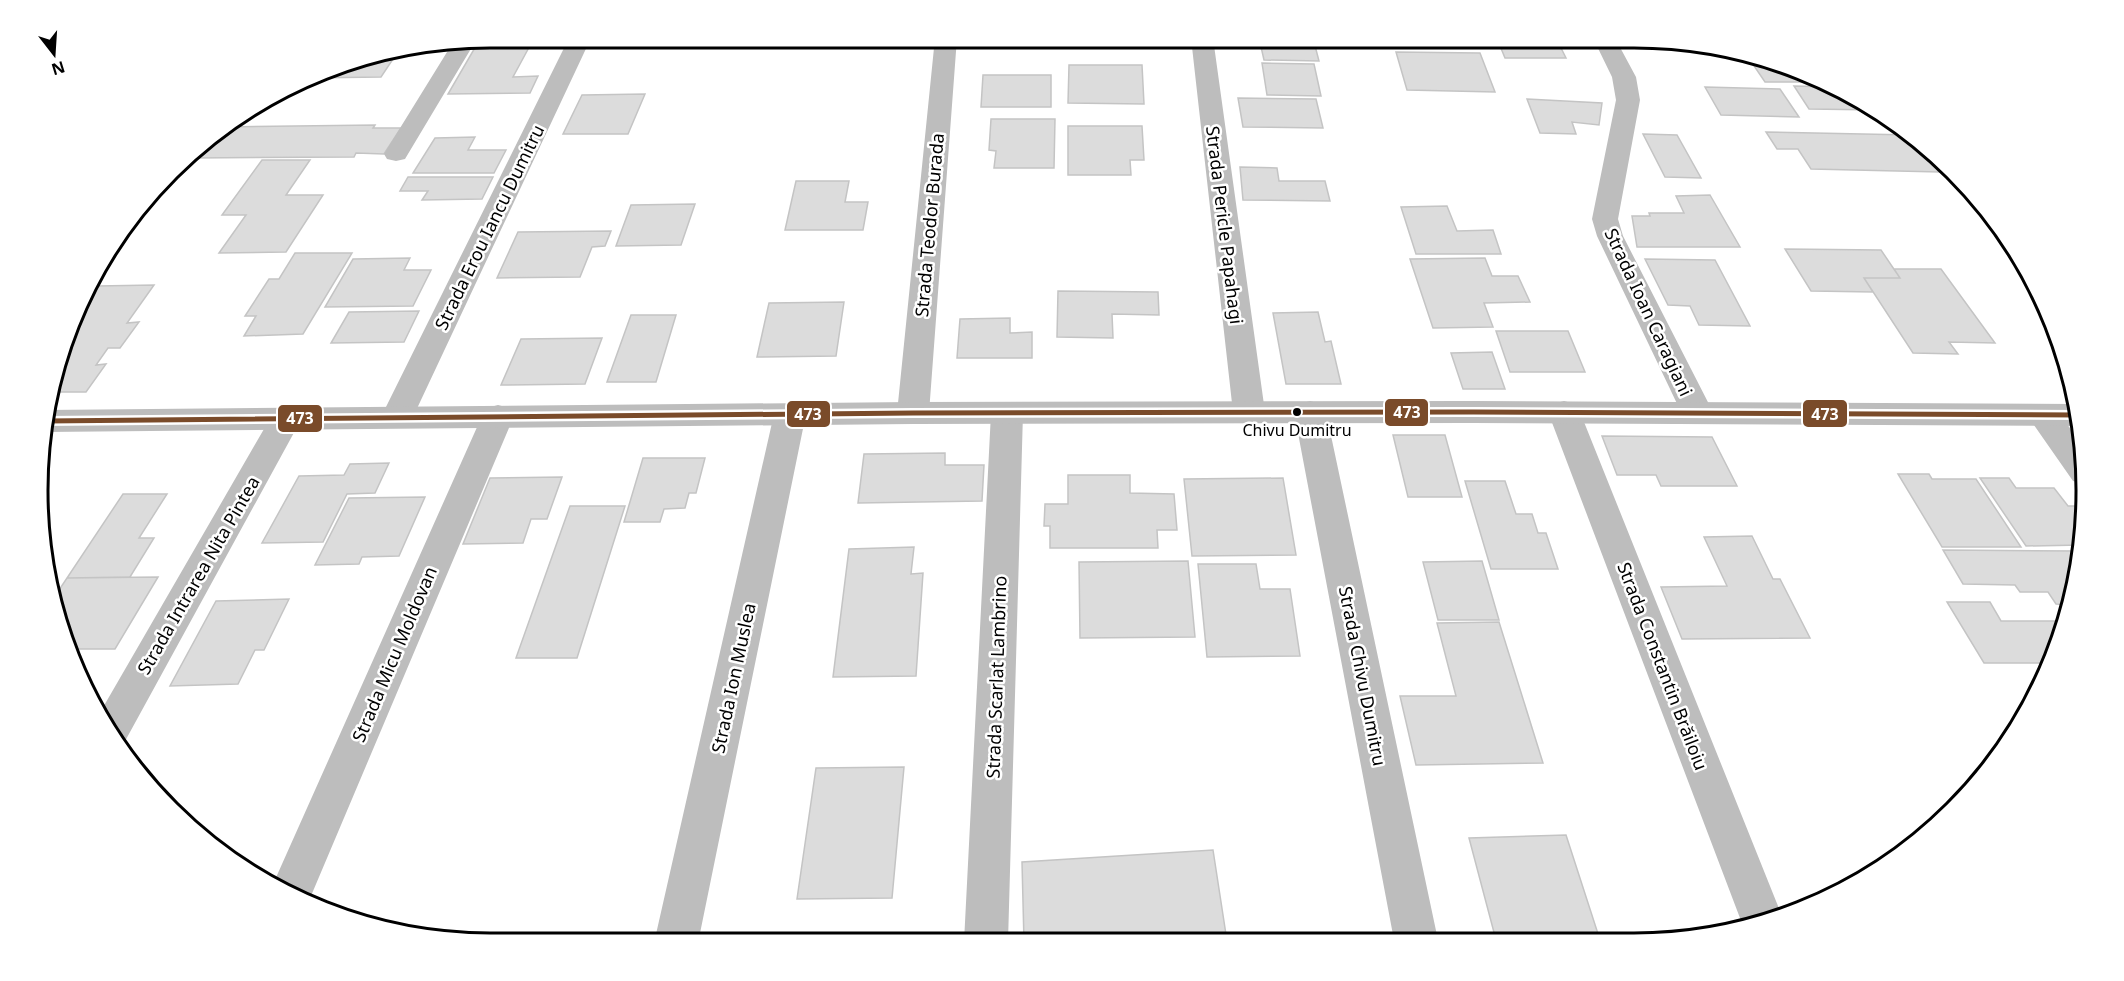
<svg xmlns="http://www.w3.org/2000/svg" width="2124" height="981" font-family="'Noto Sans',sans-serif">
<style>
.building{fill:#dcdcdc;stroke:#c4c4c4;stroke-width:1.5}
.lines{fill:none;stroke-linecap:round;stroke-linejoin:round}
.minor{fill:#bdbdbd;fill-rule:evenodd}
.tertiary{fill:#bdbdbd;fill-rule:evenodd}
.bus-1-casing{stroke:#fff;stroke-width:10}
.bus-1{stroke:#7a4b2a;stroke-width:5}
.bus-dot{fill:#000;stroke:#fff;stroke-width:2}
.labels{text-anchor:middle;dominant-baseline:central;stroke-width:5;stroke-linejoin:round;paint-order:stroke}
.bus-label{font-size:16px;fill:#000;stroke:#fff}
.street-label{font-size:18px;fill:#000;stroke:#fff}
.rim{fill:none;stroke:#000;stroke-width:3}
.line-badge{stroke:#fff;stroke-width:2}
.badge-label{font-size:16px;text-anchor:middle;font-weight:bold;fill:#fff}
</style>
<rect width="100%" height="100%" fill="#fff"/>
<path class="building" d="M490 38H503L502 40H533L513 77 538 76 530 93 448 94 480 39Z
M604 38H684L682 42H602Z
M1259 38H1313L1319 61 1264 60Z
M1498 41 1558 42 1566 58H1505Z
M1396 52 1480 53 1495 92 1407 90Z
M397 53 381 77 308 78 345 62Z
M1746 54 1807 72 1826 82H1765Z
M1262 63 1314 64 1321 96 1267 95Z
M1069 65H1142L1144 104 1068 103Z
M983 75H1051V107H981Z
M1794 86 1835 87 1878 110 1809 109Z
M1705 87 1780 89 1799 117 1721 115Z
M645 94 628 134H563L582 95Z
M1238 98 1316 99 1323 128 1243 127Z
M1527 99 1602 103 1599 125 1572 122 1576 134 1540 133Z
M991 119H1055L1054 168H994L996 151 989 150Z
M375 125 373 128H401L384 154 356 153 354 157 193 158 212 136 224 127Z
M1068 126H1142L1144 160H1130L1131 175H1068Z
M1766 132 1911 135 1939 172 1811 169 1798 149H1777Z
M1643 134 1677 135 1701 178 1665 177Z
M475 137 468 150H506L494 173H413L435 138Z
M262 160H310L286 195H323L286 252 219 253 246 215H222Z
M1240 167 1277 168 1279 181H1325L1330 201 1243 200Z
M408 177H493L482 199 422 200 428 191H400Z
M796 181H849L845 202H868L863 230H785Z
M1710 195 1740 247H1637L1632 216H1650L1649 213H1684L1676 196Z
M695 204 681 245 616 246 631 205Z
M1447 206 1457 231 1493 230 1501 254H1416L1401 207Z
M611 231 605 246 592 247 580 277 497 278 518 232Z
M1785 249 1881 250 1900 278H1864L1873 292 1811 291Z
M295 253H352L303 334 244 336 256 316H245L269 279H279Z
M410 258 404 270H431L413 306 325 307 353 259Z
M1485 258 1492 276H1518L1530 302 1484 303 1493 327 1433 328 1410 259Z
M1645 259 1715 260 1750 326 1699 325 1690 306 1668 305Z
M1894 269H1941L1995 343 1949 342 1958 354 1913 353 1864 278H1900Z
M154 285 127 323 139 322 120 348H108L96 365 106 364 86 392H50L83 305 97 286Z
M1058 291 1158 292 1159 315 1112 314 1113 338 1057 337Z
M844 302 836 356 757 357 769 303Z
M419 311 404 342 331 343 349 312Z
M1318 312 1325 342 1331 341 1341 384H1286L1273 313Z
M631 315H676L656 382H607Z
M1010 318V333L1032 332V358H957L960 319Z
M1496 331H1568L1585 372H1510Z
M602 338 585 384 501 385 521 339Z
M1492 352 1505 389H1463L1451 353Z
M1393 435H1445L1462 497H1408Z
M1602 436 1712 437 1737 486H1661L1656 475H1617Z
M945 453V465H984L982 501 858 503 864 454Z
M643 458H705L696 493H689L685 508 664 509 660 522H624Z
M389 463 375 493 347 494 323 542 262 543 299 476 344 475 350 464Z
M1898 474H1929L1932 479H1976L2021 547H1942Z
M1068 475H1130V493L1174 494 1177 530H1157L1158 548H1050V526H1044L1045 504H1068Z
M562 477 547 519H531L523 543 463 544 490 478Z
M1283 478 1296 555 1192 556 1184 479Z
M1980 478H2009L2016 488H2054L2068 506H2085L2081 545 2026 546Z
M1465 481H1505L1516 514H1532L1538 533H1546L1558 569H1491Z
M123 494H167L139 538H154L130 577 67 578Z
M425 497 399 556 362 557 359 564 315 565 349 498Z
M570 506H625L577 658H516Z
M1752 536 1773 579H1780L1810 638 1682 639 1661 587 1727 586 1704 537Z
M914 547 911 574 923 573 916 676 833 677 849 549Z
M1943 550 2081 551 2078 579 2070 605 2056 604 2048 592H2020L2015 585 1963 584Z
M1188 561 1195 637 1080 638 1079 562Z
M1482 561 1499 620H1438L1423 562Z
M1198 564H1256L1260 589H1290L1300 656 1207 657Z
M158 577 115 649H68L61 636 53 599 67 578Z
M289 599 264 650H255L238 684 170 686 216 601Z
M1947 602H1990L2001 621H2065L2052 663H1984Z
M1499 622 1543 763 1416 765 1400 696H1456L1437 623Z
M904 767 892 898 797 899 816 768Z
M1566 835 1600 940H1496L1469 838Z
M1213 850 1227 941 1024 942 1022 862Z"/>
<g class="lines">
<path class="minor" d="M569 38H591L413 417 408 425 397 428 386 425 381 417Z
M935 38H957L929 413 924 421 913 424 902 421 897 413Z
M1191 38H1213L1265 412 1260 420 1249 423 1238 420 1233 412Z
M1593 38H1615L1636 77 1640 100 1618 219 1623 236 1713 412 1708 420 1697 423 1686 420 1681 412 1597 236 1592 219 1616 100 1612 77Z
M474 40 475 42 405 159 396 161 387 159 384 154 452 44Z
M1310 401 1321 404 1326 412 1438 940H1394L1294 412 1299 404Z
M1564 401 1575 404 1580 412 1782 916 1743 926 1548 412 1553 404Z
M1007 402 1018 405 1023 413 1008 942H964L991 413 996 405Z
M790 403 801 406 806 414 698 943H654L774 414 779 406Z
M2043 404 2054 407 2082 444 2086 484 2073 481 2027 415 2032 407Z
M498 405 509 408 514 416 308 903 274 882 482 416 487 408Z
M286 407 297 410 302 418 124 743 121 744 98 716 275 410Z"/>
<path class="tertiary" d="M1473 401 2078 404 2080 426 1473 423 913 424 45 432 46 410 913 402Z"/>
<g class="bus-1-casing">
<path id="bus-1" d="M46 421 913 413 1473 412 2079 415"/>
</g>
<use href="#bus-1" class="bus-1"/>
</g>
<circle class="bus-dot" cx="1297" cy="412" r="5"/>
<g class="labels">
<g class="bus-label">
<text x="1297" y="430">Chivu Dumitru</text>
</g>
<g class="street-label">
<text transform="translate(929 225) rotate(-85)">Strada Teodor Burada</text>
<text transform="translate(1225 225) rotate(83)">Strada Pericle Papahagi</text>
<text transform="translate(489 227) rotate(-64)">Strada Erou Iancu Dumitru</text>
<text transform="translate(1649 312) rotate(65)">Strada Ioan Caragiani</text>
<text transform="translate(198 575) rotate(-60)">Strada Intrarea Nita Pintea</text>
<text transform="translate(394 654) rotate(-67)">Strada Micu Moldovan</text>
<text transform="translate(1663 666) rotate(69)">Strada Constantin Brăiloiu</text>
<text transform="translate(1363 676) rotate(79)">Strada Chivu Dumitru</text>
<text transform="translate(996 677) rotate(-88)">Strada Scarlat Lambrino</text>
<text transform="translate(733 678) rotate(-78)">Strada Ion Muslea</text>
</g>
</g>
<path d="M0 0H2124V981H0ZM490 48H1634A442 442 0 0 1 2076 490V491A442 442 0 0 1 1634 933H490A442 442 0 0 1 48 491V490A442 442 0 0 1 490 48Z" fill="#fff" fill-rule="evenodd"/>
<path class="rim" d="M490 48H1634A442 442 0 0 1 2076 490V491A442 442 0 0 1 1634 933H490A442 442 0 0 1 48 491V490A442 442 0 0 1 490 48Z"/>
<g class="line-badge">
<rect x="1384" y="398" width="45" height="29" rx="6" fill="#7a4b2a"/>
<rect x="1802" y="399" width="46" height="29" rx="6" fill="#7a4b2a"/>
<rect x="786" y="400" width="45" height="28" rx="6" fill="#7a4b2a"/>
<rect x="277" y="404" width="46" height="29" rx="6" fill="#7a4b2a"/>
</g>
<g class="badge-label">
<text x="1407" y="418">473</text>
<text x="1825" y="420">473</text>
<text x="808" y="420">473</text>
<text x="300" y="424">473</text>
</g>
<g transform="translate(54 54) rotate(163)" stroke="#ffffff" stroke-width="4.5" paint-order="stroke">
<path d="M0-4.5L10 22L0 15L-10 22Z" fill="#000000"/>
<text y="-9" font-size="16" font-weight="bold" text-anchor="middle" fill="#000000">N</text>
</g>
</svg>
